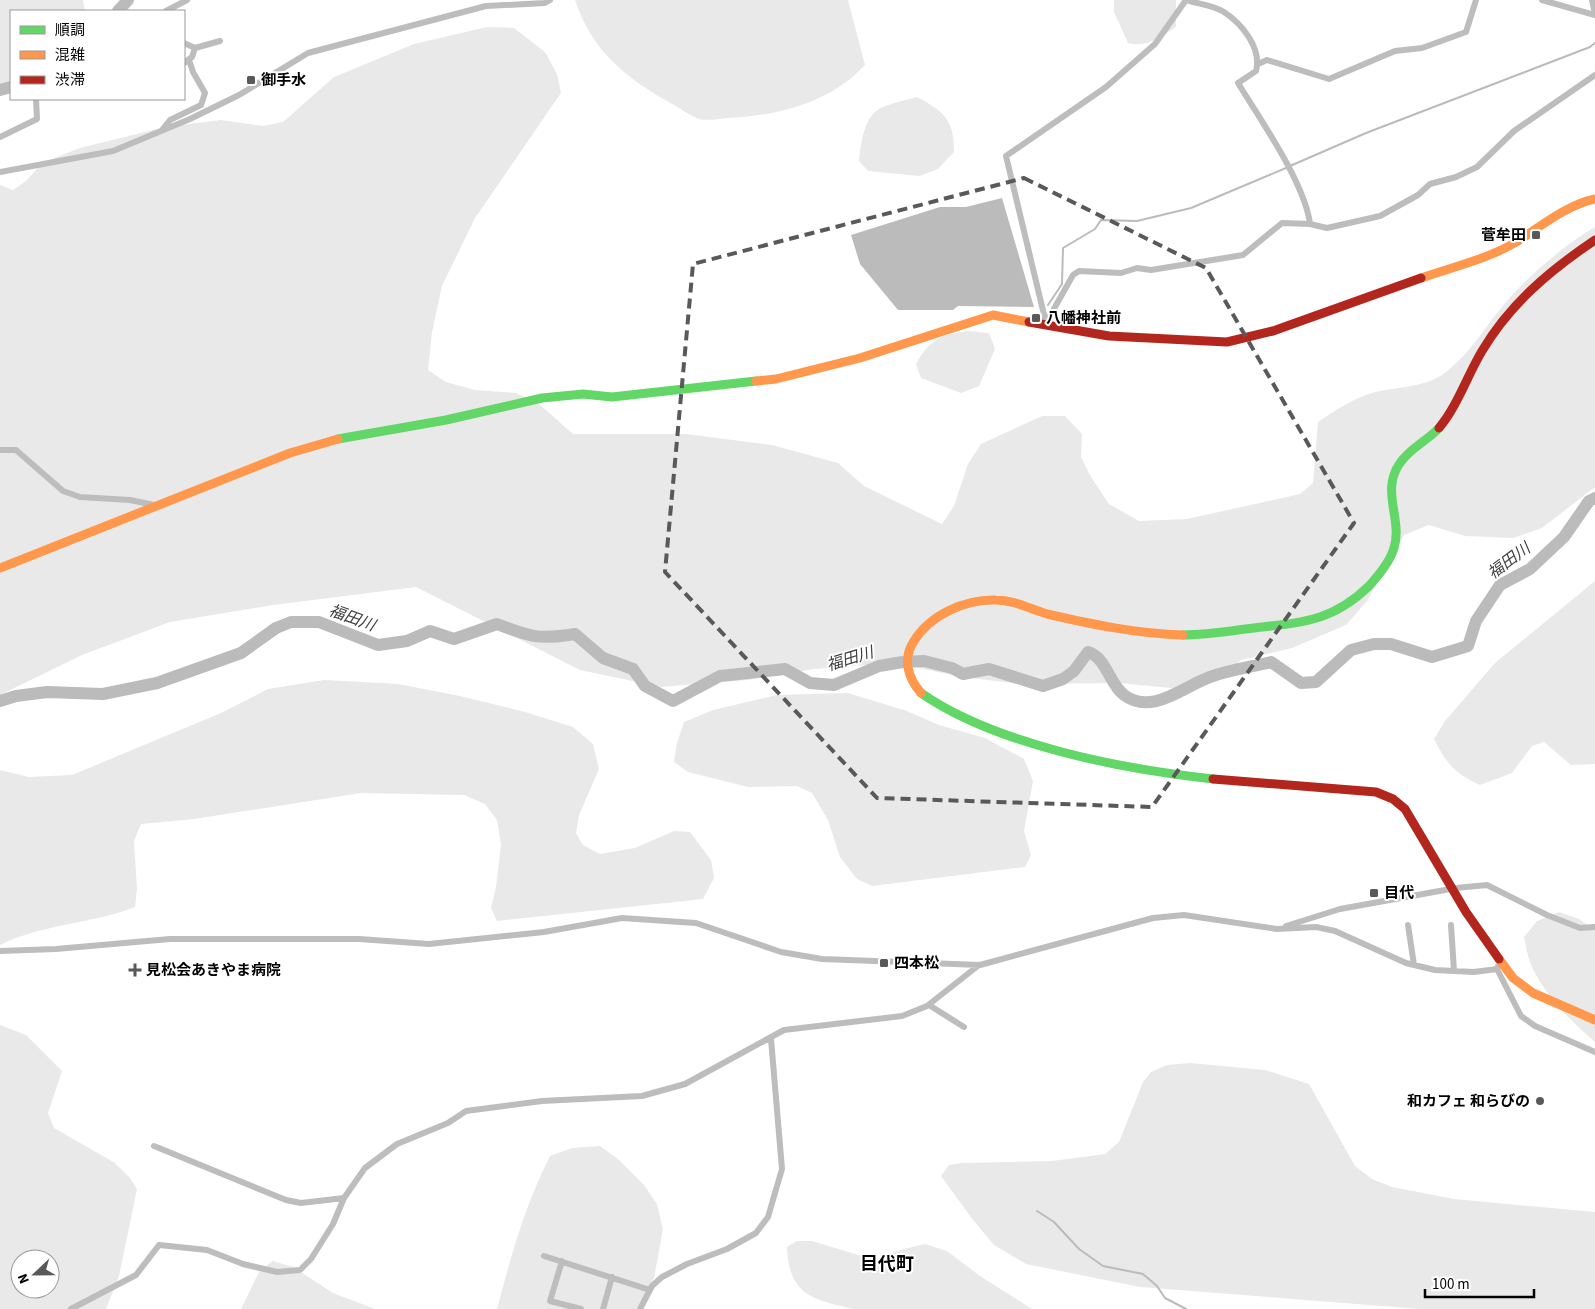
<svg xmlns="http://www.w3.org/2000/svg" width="1595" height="1309" font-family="'Source Sans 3','Noto Sans JP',sans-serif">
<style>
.green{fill:#e9e9e9;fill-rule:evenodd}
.water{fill:#bbb}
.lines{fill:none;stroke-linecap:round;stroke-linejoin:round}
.stream{stroke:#bbb;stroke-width:2}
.river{stroke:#bbb;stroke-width:12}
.street{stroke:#bdbdbd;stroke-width:6}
.fast{stroke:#63d668;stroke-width:9}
.slow{stroke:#ff974d;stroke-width:9}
.jam{stroke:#b3261e;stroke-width:9}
.marked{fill:none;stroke:#595959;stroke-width:4;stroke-dasharray:10 6;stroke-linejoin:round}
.poi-dot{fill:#595959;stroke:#fff;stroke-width:2}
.labels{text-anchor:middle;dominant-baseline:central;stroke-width:4;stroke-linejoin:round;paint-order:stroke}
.poi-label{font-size:15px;font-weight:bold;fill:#000;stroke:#fff;text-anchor:start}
.water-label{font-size:16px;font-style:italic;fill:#3f3f3f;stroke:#fff}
.quarter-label{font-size:18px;font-weight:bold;fill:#000;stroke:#fff}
</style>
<rect width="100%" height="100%" fill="#fff"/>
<path class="green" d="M0 0H83L85 11H11V86L0 90Z
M575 0H848L865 65C830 103 777 116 727 118 719 119 708 121 700 119 691 117 682 109 674 105 627 79 592 52 575 0Z
M1114 0H1176V27C1160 37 1148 48 1128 43L1114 12Z
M487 27 514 28 545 52 557 74 561 93 475 218 442 286 432 332 428 370 446 382 475 390 516 393 538 403 573 434H686L772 445 838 463 864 486 942 524 954 506 968 464 981 444 1042 416H1065L1082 434 1081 457 1091 477 1109 504 1139 521 1187 519 1300 494 1313 483 1318 422C1334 411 1352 399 1372 393 1393 387 1422 388 1442 375 1469 356 1486 325 1507 301 1529 275 1566 244 1595 227V487L1542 528 1513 538 1465 536 1429 525 1404 535 1367 601 1346 625 1292 648 1241 660 1223 676 1181 689 1119 683 1020 684 963 677 893 663 814 669 748 680 661 687 580 670 416 587 273 605 170 622 82 655 0 695V185L13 190 26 181 42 163 80 148 165 127 221 120 263 126 283 122 334 77 414 44Z
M917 97C945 112 954 120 954 152L938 169 920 176 868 171 859 161C860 148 863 126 872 115 881 104 904 101 917 97Z
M967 331 989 333 995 349 979 386 961 393 921 378 916 364C930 339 940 336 967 331Z
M1595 581V764L1571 765 1544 742 1532 746 1512 773 1480 785C1454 773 1447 764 1434 739L1445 721 1495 663Z
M324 680 398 684 460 696 525 712 573 727 593 744 599 769 579 815 576 833 583 845 600 854 635 848 674 831 690 832 711 860 714 878 703 899 497 921 491 908 496 887 501 845 497 820 485 804 464 795 361 793 194 819 141 824 134 841 137 889 135 907C91 924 42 924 0 945V770L29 777 72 775 221 713 268 689Z
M848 693 907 711 939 725 985 738 1024 759 1033 781 1024 831 1031 855 1025 867 872 886 857 879 840 857 828 820 812 793 797 786 748 787 688 772 674 762 677 743 684 722 713 710 777 695Z
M1559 912 1579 919 1595 930V1042C1571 1021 1546 997 1532 967 1528 958 1526 947 1524 937L1537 921Z
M0 1025 26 1035 62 1071 48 1113 54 1128 115 1163 130 1178 137 1189 119 1276 106 1309H0ZM20 1259H50V1289H20Z
M1190 1063 1265 1070 1309 1084 1355 1166 1372 1179 1392 1187 1454 1199 1595 1212V1309H1420L1140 1287 1026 1264 994 1245 973 1220 941 1176 949 1165 962 1163 1052 1161 1105 1154 1119 1142 1143 1082 1151 1072 1167 1065Z
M600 1146 619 1160 644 1185 657 1204 663 1229 654 1278 636 1309H497C511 1256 525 1205 550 1156L572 1148Z
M797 1241H812L875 1260 896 1251 925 1244 947 1251 980 1276 1032 1309H853C811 1299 789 1295 787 1247Z
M273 1261 293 1267 333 1293 375 1309H241L260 1270Z"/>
<path class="water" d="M1002 198 1034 307 958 306 953 310H898L860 264 851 235 940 207H966Z"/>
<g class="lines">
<path class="stream" d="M1290 166 1366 133 1590 47 1595 43
M1048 305 1062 284 1063 248 1095 229 1101 220 1137 221 1191 208 1286 168
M1037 1211 1054 1222 1079 1249 1103 1266 1143 1274 1157 1286 1165 1298 1186 1309"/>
<path class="river" d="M118 11 128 0
M0 90 11 87
M0 701 16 696 47 692 103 694 157 683 241 653 276 628 291 622H319L378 645 407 641 430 631 454 639 497 624C530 637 539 640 575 634L603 658 633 669 645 686 673 701 720 676 785 669 810 683 834 685 879 666 903 662 924 661 952 668 963 674 989 669 1043 686 1063 679 1074 671 1088 652C1107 658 1109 684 1124 695 1152 716 1184 686 1210 677 1229 670 1251 667 1271 662L1301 683 1316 682 1351 650 1374 644H1391L1432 657 1468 646 1476 621 1500 585 1530 569 1564 537 1589 501 1595 498"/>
<path class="street" d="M1186 0C1197 4 1214 5 1224 12 1242 24 1262 48 1256 71L1238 83C1260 119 1305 183 1310 224
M1542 0 1595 15
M1592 0 1595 14
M166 11 187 0
M184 43 195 48 220 41
M184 63 192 57 195 48
M1258 64 1267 60 1329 79 1395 51 1422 48 1466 32 1476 0
M162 130 170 120 201 105 205 93 193 72 189 60
M0 137 37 119 36 99
M0 172 113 151 190 119 239 95 308 53 486 6 545 3 550 0
M1046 323 1073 275 1079 271 1121 273 1137 268 1151 270 1243 255 1282 223 1310 224 1327 228 1380 216 1418 195 1430 184 1456 177 1477 167 1514 131 1595 75
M1046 323 1006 156 1106 87 1155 44 1186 0
M0 450H16L63 491 80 497 130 500 154 505
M1408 925 1414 965
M1451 925 1454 971
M1286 926 1340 909 1456 888 1487 885 1547 915 1580 928 1595 927
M0 951 56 949 170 939H359L429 944 544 932 622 918 696 923 781 952 822 959 980 965 1153 918 1184 915 1277 929 1316 927 1335 931 1406 963 1435 970 1474 972 1497 969
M1498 966 1497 969 1521 1016 1535 1026 1595 1052
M929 1005 964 1027
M154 1146 286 1200 301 1203 344 1198
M544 1256 650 1290
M562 1261 550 1301 581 1309
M71 1309 136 1275 159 1245 207 1250 243 1264 277 1272 300 1270 311 1259 333 1224 344 1198 365 1168 397 1144 448 1123 466 1111 542 1101 642 1096 685 1084 784 1030 902 1016 927 1006 979 965
M603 1309 612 1277
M640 1309 652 1286 662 1277 687 1264 727 1249 756 1233 768 1217 782 1169 771 1039"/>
<path class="fast" d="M338 439 446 420 542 398 583 394 612 397 756 381
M1183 635C1210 635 1235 630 1262 627 1307 622 1335 619 1369 586 1379 575 1390 562 1394 548 1403 519 1380 491 1400 463 1410 448 1427 441 1439 428
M921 693C996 745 1122 769 1213 779"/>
<path class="slow" d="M1421 278C1453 267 1488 259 1518 241 1541 226 1567 205 1595 199
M756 381 776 379 860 358 993 315 1029 322
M0 568 290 453 338 439
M921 693C908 678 902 659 914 641 930 615 965 599 996 600 1014 600 1030 609 1047 614 1091 624 1138 634 1183 635
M1499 959 1513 978 1533 993 1595 1020"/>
<path class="jam" d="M1029 322 1109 336 1227 342 1273 331 1421 278
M1439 428C1458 405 1467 376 1482 351 1510 304 1549 271 1595 240
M1213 779 1376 792 1393 799 1405 809 1466 912 1499 959"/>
</g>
<path class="marked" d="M1024 178 1206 268 1354 523 1152 807 877 798 665 572 693 264Z"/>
<g class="poi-dot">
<rect x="246" y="75" width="10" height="10" rx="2.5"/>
<rect x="1531" y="230" width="10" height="10" rx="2.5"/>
<rect x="1031" y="313" width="10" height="10" rx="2.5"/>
<rect x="1369" y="888" width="10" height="10" rx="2.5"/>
<rect x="879" y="958" width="10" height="10" rx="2.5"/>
<path d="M132.5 962.5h5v5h5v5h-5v5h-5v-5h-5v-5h5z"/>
<circle cx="1540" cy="1101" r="5"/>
</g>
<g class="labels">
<g class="poi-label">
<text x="261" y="80">御手水</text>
<text x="1526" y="235" text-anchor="end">菅牟田</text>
<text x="1046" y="318">八幡神社前</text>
<text x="1384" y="893">目代</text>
<text x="894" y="963">四本松</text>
<text x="146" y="970">見松会あきやま病院</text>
<text x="1530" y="1101" text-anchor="end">和カフェ 和らびの</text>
</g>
<g class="water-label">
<text transform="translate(1509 561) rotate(-37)">福田川</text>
<text transform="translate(352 618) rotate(20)">福田川</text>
<text transform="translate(850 659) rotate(-17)">福田川</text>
</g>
<g class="quarter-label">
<text x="887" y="1264">目代町</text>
</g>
</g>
<rect x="10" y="10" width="175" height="90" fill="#ffffff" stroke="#999999"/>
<rect x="20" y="26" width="25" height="8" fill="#63d668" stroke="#999999"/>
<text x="55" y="35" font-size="15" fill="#000000">順調</text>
<rect x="20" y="51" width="25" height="8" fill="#ff974d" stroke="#999999"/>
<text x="55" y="60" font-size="15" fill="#000000">混雑</text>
<rect x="20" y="76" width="25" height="8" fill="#b3261e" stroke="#999999"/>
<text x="55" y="85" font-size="15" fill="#000000">渋滞</text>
<g transform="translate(35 1274) rotate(248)"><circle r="24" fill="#ffffff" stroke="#999999"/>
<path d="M0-4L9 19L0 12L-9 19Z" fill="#595959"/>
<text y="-8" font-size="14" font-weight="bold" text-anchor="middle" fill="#000000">N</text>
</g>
<path d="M1425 1289v8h109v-8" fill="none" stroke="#000000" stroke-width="2.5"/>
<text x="1432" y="1289" font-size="15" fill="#000000" stroke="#ffffff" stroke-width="4" paint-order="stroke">100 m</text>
</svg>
